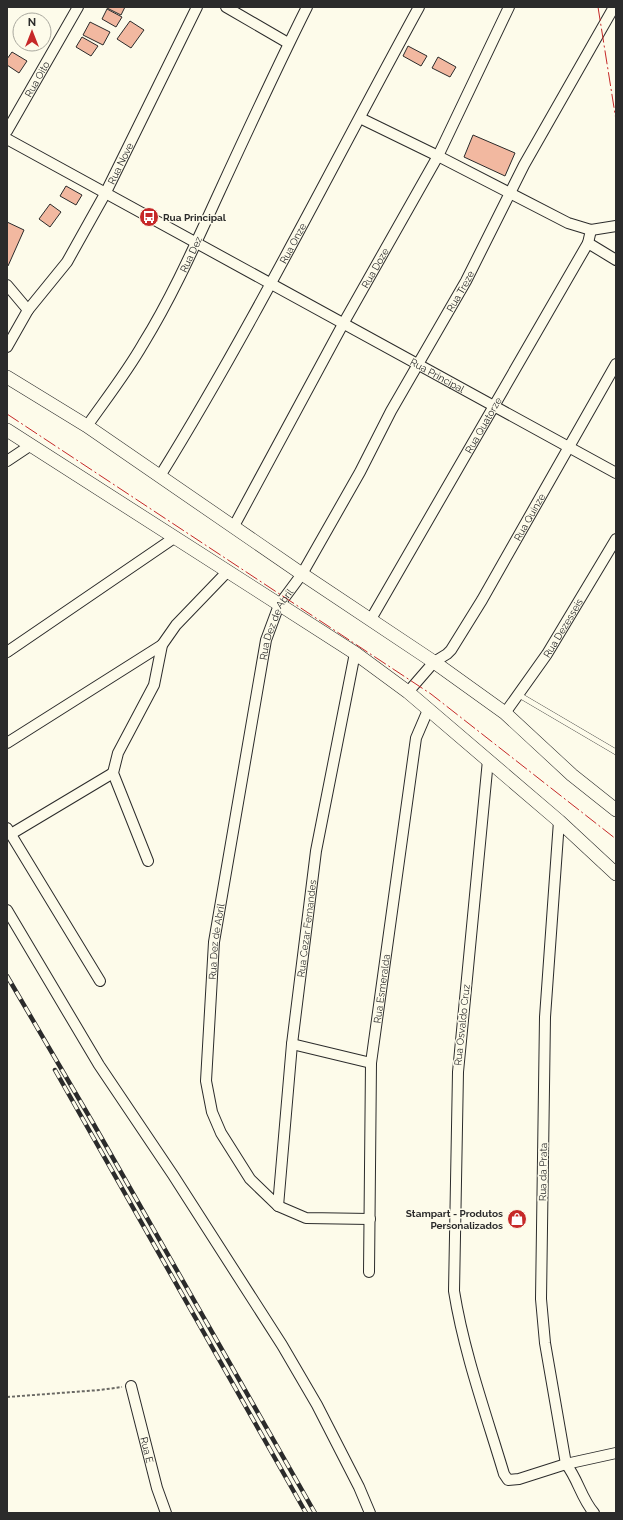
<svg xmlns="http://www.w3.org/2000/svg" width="623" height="1520" font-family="Raleway,sans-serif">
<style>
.building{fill:#f2b8a0;stroke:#2b2b2b}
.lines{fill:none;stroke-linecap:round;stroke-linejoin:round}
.service-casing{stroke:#2b2b2b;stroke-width:6}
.minor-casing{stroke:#2b2b2b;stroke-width:12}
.tertiary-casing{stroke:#2b2b2b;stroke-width:14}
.path{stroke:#6a6964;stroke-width:2;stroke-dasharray:3 2;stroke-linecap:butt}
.service{stroke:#fdfbea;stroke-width:5}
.minor{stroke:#fdfbea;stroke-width:10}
.tertiary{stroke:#fdfbea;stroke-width:13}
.rail-casing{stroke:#2b2b2b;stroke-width:4.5}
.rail{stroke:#fdfbea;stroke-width:3;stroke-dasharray:9;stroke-linecap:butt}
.power{stroke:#c62828;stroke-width:1;stroke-dasharray:14 3 2 3;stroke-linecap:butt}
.labels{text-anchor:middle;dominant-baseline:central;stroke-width:3;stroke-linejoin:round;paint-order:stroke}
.street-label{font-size:10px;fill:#2b2b2b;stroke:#fdfbea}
.poi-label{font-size:10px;font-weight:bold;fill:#2b2b2b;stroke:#fdfbea;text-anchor:start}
</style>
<rect width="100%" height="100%" fill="#fdfbea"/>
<path class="building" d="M105 7H125L121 15Z
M107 9 122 17 116 27 102 19Z
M130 21 144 30 131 48 117 39Z
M90 22 110 32 103 45 83 35Z
M82 37 98 46 91 56 76 47Z
M408 46 427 56 421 66 403 56Z
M12 52 27 61 19 73 7 65V59Z
M438 57 456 67 450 77 432 68Z
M473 135 515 153 505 176 464 157Z
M66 186 82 195 76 205 60 196Z
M50 204 61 212 50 227 39 219Z
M7 222 24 230 8 266 7 265Z"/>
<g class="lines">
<g class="service-casing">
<path id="service" d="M519 695 616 752"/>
</g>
<g class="minor-casing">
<g id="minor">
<path d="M226 7 288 43"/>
<path d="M360 118 438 156 568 223 591 230 616 226"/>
<path id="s1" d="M7 131 78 7"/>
<path id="s2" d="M7 139 616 473"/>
<path d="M588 243 616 260"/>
<path d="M7 285 28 310 7 347"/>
<path id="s3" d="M28 310 67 262 105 194 197 7"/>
<path id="s4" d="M87 426C106 399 127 372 143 344 172 297 195 245 218 195 247 132 276 69 307 7"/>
<path d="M7 461 31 445"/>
<path id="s5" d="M160 476C254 324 333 164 419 7"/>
<path id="s6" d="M234 526 343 324 438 156 509 7"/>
<path id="s7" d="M371 619 588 243 591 230"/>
<path d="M7 652 174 538"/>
<path id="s8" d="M408 692 434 662 447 654 451 650 482 600 616 364"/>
<path id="s9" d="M505 713 547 654 616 539"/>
<path d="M7 743 162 645"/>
<path d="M488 760 458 1072 454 1291C464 1353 486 1414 504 1474L508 1480 519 1479 566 1464 616 1453"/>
<path d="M559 821 545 1017 541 1299 545 1343 566 1464C578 1479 581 1498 594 1513"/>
<path d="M7 828 100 981"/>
<path d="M11 834 113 773"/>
<path d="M148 861 113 773 118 753 154 685 162 645 176 625 227 572"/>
<path d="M7 910 99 1065 173 1175 282 1345 317 1405 359 1487 370 1513"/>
<path d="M292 1044 371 1063"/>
<path id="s10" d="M278 1206 292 1044 316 851 355 653"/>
<path id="s11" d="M370 1219 306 1218 278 1206 250 1179 221 1133 212 1112 206 1081 214 942 266 640 279 605 302 574 360 472 391 411 466 281 524 165 614 7"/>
<path id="s12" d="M369 1272 371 1063 416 738 428 710"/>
<path id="s13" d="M131 1386 157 1488 166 1513"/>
</g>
</g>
<g class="tertiary-casing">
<path id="tertiary" d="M7 377 87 426 302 574 434 662 505 713 572 775 616 810
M7 430 355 653 408 692 559 821 616 874"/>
</g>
<path class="path" d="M7 1397 100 1390 122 1387"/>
<use href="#service" class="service"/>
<use href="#minor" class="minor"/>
<use href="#tertiary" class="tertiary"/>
<g class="rail-casing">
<path id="rail" d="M7 976 93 1123 315 1513
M55 1070 306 1513"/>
</g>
<use href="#rail" class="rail"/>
<path class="power" d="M598 7 616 120
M7 414 431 694 616 839"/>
</g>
<defs>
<g id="bus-disc" transform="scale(1)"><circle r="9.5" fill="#c62828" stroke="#fdfbea"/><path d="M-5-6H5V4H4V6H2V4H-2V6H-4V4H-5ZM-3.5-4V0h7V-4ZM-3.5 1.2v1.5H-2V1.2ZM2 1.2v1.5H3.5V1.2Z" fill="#fff"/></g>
<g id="shop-disc" transform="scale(1)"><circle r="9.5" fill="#c62828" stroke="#fdfbea"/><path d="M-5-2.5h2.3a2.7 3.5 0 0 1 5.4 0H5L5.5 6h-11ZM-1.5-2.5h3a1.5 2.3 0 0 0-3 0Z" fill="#fff"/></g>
</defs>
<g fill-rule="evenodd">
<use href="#bus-disc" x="149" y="217"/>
<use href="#shop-disc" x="517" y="1219"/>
</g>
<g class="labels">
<g class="street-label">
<text stroke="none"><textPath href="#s1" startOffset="60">Rua Oito</textPath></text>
<text stroke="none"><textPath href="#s3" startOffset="174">Rua Nove</textPath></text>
<text stroke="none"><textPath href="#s5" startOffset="268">Rua Onze</textPath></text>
<text stroke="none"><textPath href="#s4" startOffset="201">Rua Dez</textPath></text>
<text stroke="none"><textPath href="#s6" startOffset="294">Rua Doze</textPath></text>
<text stroke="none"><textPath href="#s11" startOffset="1088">Rua Treze</textPath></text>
<text stroke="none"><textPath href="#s2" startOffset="491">Rua Principal</textPath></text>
<text stroke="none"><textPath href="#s7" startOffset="224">Rua Quatorze</textPath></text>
<text stroke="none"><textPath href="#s8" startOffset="215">Rua Quinze</textPath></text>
<text stroke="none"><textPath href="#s11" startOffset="706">Rua Dez de Abril</textPath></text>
<text stroke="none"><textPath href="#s9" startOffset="103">Rua Dezesseis</textPath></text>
<text stroke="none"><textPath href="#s10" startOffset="279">Rua Cezar Fernandes</textPath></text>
<text stroke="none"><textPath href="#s11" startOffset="382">Rua Dez de Abril</textPath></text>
<text stroke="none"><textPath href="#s12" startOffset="284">Rua Esmeralda</textPath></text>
<text transform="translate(462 1025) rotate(-84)">Rua Osvaldo Cruz</text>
<text transform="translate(543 1172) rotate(-89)">Rua da Prata</text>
<text stroke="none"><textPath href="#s13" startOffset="66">Rua E</textPath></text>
</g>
<g class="poi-label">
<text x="163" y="217">Rua Principal</text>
<text x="503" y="1213" text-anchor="end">Stampart - Produtos<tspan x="503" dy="12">Personalizados</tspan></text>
</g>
</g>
<rect width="623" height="1520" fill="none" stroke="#2b2b2b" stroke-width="16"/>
<g transform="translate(32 32)"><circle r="19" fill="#fdfbea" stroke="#a9a89e"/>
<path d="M0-3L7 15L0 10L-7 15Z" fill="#c62828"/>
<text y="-6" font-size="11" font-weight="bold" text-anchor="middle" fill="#2b2b2b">N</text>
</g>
</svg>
